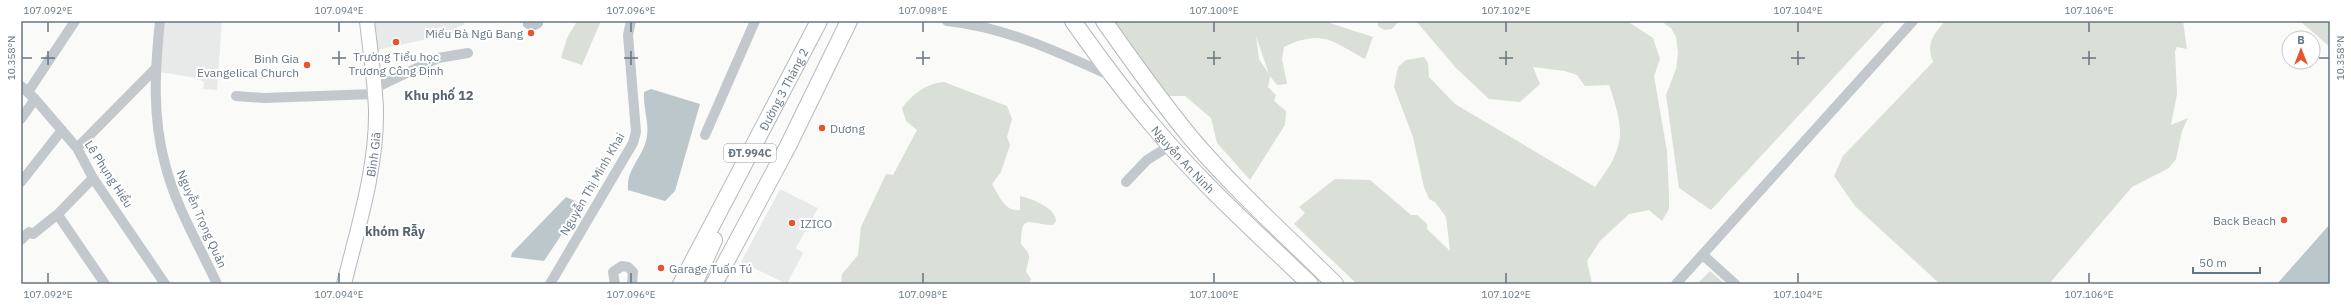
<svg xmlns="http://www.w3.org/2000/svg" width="2351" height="305" font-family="'IBM Plex Sans',sans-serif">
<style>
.built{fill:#e8e9e9}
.green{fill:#dadfd7;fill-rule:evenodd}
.water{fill:#bbc7cb}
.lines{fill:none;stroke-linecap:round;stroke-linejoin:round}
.secondary-casing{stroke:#b3babf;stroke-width:16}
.primary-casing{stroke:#b5babe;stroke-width:18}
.street{stroke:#c3c8cc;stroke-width:10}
.secondary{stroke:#fff;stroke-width:14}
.primary{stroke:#fff;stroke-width:16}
.ticks{fill:none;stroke:#657683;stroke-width:1.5}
.poi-dot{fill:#e4572e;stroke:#fff;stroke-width:1.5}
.labels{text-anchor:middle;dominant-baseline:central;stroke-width:4;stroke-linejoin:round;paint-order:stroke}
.shield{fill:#fff;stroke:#939fa8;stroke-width:1}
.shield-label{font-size:11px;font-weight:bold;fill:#657683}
.poi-label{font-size:12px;fill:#657683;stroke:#fff;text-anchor:end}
.street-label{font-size:12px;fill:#657683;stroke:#fff}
.neighbourhood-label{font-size:13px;font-weight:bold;fill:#57646e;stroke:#fff}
.neatline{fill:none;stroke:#657683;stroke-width:1.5}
.ticks-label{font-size:10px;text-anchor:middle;fill:#657683}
</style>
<rect width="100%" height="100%" fill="#fafaf8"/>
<path class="built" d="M165 21H222L217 90 203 89 204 82 196 78 160 72Z
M374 21H464V25L457 27 455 33 377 50Z
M780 189 818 208 796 248 803 253 787 284 741 262Z"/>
<path class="green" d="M577 21H601L582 65 561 58 567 38Z
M1114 21H1332L1330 23 1373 37 1365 59C1331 41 1323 29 1284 47L1282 59 1287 84 1277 85 1270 76 1268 87 1276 95 1274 101 1286 111 1285 125 1250 180 1217 143 1211 118 1185 96H1167ZM1256 36 1269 74 1259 59Z
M1378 21H1399L1392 29 1384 30 1378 26Z
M1416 21H1627L1653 38 1660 59 1654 76 1667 151 1669 195V209L1662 221 1649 210 1629 214 1600 241 1587 261 1592 284H1357L1294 224 1305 213 1299 207 1335 179 1370 180 1411 215H1417L1427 224V229L1450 251 1446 217 1435 202 1429 199 1424 187 1413 137 1394 87 1398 67 1406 60 1424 57 1428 63 1429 77 1455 104 1595 187C1626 146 1625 132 1609 85L1585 86 1577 75 1565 71 1533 67 1540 84 1520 102 1489 99 1456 68Z
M1661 21H1886L1711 210 1679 188 1666 95 1676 69 1678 53 1676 37 1671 28Z
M1945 21H2183L2187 49 2177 47 2175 51 2177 94 2171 125 2188 118 2182 131 2176 159 2169 168 2132 187 2049 284H1940L1855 206 1834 176 1843 156 1933 62C1926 43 1933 35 1945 21Z
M2300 21H2330V47Z
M944 82 1007 106 1012 119 1007 137 1010 145 1001 172 992 184C999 196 1005 212 1020 210V196C1032 199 1055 207 1056 221L1053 225C1030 225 1021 211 1021 244 1033 257 1029 255 1026 272L1031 279 1029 283 841 284 842 274 858 255 861 227 886 174 893 175 917 130 906 121 902 108C912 94 927 83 944 82Z
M1710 271 1725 284H1697Z"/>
<path class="water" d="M523 21H543V25C537 32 530 32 523 26Z
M651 89 700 104 675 191 665 201 628 190C626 168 644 157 647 136 649 122 643 107 644 92Z
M566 197 582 204 544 261 511 257 512 253Z
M2330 224V284H2277Z"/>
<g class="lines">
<g class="secondary-casing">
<g id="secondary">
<path id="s1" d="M344 284C358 227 377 168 376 110 375 80 370 50 367 21"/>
</g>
</g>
<g class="primary-casing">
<g id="primary">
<path id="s2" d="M1073 21C1099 58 1125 93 1154 127 1201 183 1257 233 1310 284"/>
<path d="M1104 21C1132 61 1160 100 1191 138 1235 190 1287 236 1335 284"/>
<path id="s3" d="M681 284 819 21"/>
<path d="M694 284 714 240"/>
<path d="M714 284 788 146 849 21"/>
</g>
</g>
<path class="street" d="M160 21C155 69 152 116 165 164 175 205 199 245 217 284
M947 21C1005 27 1058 52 1111 76
M21 86 35 99 77 148 93 178 165 284
M373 89 438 58 468 53
M28 92 75 21
M236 96 264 98 374 94
M21 119 35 99
M705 135 755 21
M77 148 155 69
M21 182 62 130
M1126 182 1147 160 1171 145
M60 218 105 284
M21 240 29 232 33 234 58 214 93 178
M1703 255 1735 284
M550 284 633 143 636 132 628 35 631 21
M615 284 613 272 622 266 628 267 633 272 632 284
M1676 284 1913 21"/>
<use href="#secondary" class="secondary"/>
<use href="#primary" class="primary"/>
</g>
<path class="ticks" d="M48 22V32M339 22V32M631 22V32M923 22V32M1214 22V32M1506 22V32M1798 22V32M2089 22V32M48 51V65M339 51V65M631 51V65M923 51V65M1214 51V65M1506 51V65M1798 51V65M2089 51V65M22 58H32M41 58H55M332 58H346M624 58H638M916 58H930M1207 58H1221M1499 58H1513M1791 58H1805M2082 58H2096M2319 58H2329M48 273V283M339 273V283M631 273V283M923 273V283M1214 273V283M1506 273V283M1798 273V283M2089 273V283"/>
<g class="poi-dot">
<circle cx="531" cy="33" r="4"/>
<circle cx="396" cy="42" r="4"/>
<circle cx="307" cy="65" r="4"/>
<circle cx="822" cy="128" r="4"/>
<circle cx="2284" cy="220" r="4"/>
<circle cx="792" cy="223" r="4"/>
<circle cx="661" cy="268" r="4"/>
</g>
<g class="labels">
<rect class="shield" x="724" y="144" width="52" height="18" rx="3"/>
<g class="shield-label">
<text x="750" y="153">ĐT.994C</text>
</g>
<g class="poi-label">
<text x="523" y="33">Miếu Bà Ngũ Bang</text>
<text x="396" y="56" text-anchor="middle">Trường Tiểu học<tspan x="396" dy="14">Trương Công Định</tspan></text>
<text x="299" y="58">Binh Gia<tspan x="299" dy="14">Evangelical Church</tspan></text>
<text x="830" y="128" text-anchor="start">Dương</text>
<text x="2276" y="220">Back Beach</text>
<text x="800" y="223" text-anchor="start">IZICO</text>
<text x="669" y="268" text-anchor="start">Garage Tuấn Tú</text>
</g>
<g class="street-label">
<text stroke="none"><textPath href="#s3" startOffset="220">Đường 3 Tháng 2</textPath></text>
<text stroke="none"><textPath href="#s1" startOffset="133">Bình Giã</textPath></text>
<text stroke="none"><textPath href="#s2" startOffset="177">Nguyễn An Ninh</textPath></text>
<text transform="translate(109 174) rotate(57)">Lê Phụng Hiểu</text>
<text transform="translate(592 184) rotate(-60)">Nguyễn Thị Minh Khai</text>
<text transform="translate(202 219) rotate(66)">Nguyễn Trọng Quản</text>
</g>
<g class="neighbourhood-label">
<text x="439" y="95">Khu phố 12</text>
<text x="395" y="231">khóm Rẫy</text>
</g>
</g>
<rect width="2351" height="305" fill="none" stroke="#ffffff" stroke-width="44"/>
<g transform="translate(2301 50)"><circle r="19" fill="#ffffff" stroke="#c1c8cd"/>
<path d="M0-3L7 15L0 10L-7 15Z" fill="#e4572e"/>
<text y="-6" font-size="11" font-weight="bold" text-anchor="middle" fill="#657683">B</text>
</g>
<path d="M2193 267v6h67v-6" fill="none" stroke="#657683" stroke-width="2"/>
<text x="2199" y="267" font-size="12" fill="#657683" stroke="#ffffff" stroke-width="3" paint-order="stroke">50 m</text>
<rect x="22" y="22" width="2307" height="261" class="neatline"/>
<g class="ticks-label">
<text x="48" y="14">107.092°E</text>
<text x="339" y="14">107.094°E</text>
<text x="631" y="14">107.096°E</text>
<text x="923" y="14">107.098°E</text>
<text x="1214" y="14">107.100°E</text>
<text x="1506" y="14">107.102°E</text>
<text x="1798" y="14">107.104°E</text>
<text x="2089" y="14">107.106°E</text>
<text transform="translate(11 58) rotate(-90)" y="4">10.358°N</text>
<text transform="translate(2340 58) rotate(-90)" y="4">10.358°N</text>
<text x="48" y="298">107.092°E</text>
<text x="339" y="298">107.094°E</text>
<text x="631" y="298">107.096°E</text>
<text x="923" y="298">107.098°E</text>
<text x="1214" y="298">107.100°E</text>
<text x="1506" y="298">107.102°E</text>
<text x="1798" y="298">107.104°E</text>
<text x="2089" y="298">107.106°E</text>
</g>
</svg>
